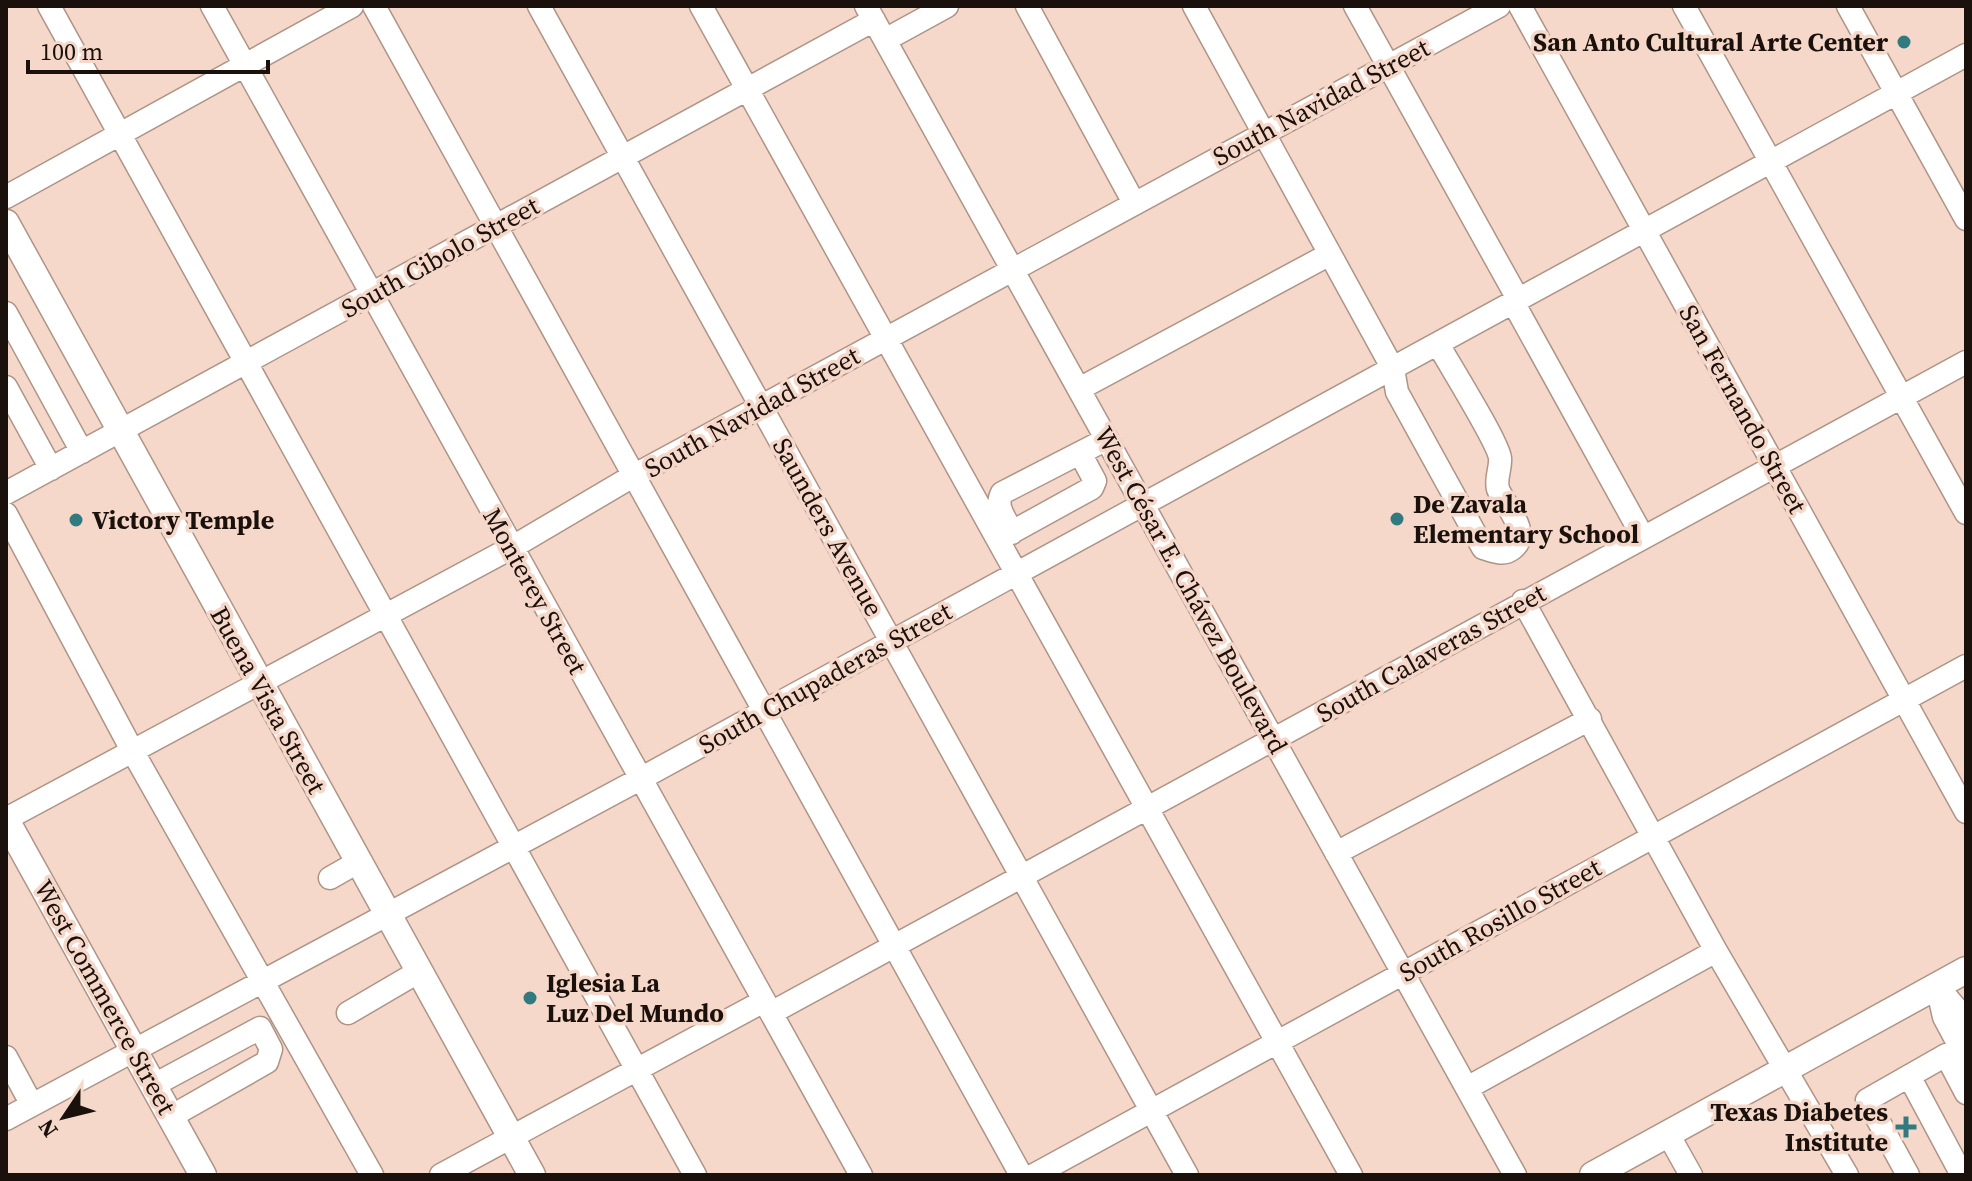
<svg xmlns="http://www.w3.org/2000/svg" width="1972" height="1181" font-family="'Source Serif 4',serif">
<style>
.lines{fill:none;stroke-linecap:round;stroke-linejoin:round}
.minor-casing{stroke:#af9486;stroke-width:25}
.major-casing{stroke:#af9486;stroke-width:29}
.minor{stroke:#fff;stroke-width:22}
.major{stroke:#fff;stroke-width:26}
.poi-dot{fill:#317a80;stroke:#f5d8c9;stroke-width:3}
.labels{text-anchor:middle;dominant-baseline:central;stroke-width:7;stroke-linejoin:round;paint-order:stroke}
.poi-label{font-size:26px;font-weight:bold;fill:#1b110c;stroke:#f5d8c9;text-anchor:start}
.street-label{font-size:26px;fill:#1b110c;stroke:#f5d8c9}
</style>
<rect width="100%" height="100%" fill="#f5d8c9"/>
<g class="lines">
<g class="minor-casing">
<path id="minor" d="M49 6 695 1175
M212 6 861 1175
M374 6 1021 1175
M539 6 1187 1175
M701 6 1351 1175
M866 6 1515 1175
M1027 6 1134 203
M1194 6 1393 369 1397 392 1483 548C1493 551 1503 556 1512 549 1533 533 1504 505 1498 489 1495 478 1501 469 1500 458 1498 442 1449 364 1438 344
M1355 6 1518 299
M1520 6 1966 812
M1684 6 1966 513
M1848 6 1966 219
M885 40 947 6
M6 197 352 6
M1513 302 1643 537
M6 313 82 452
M6 387 51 469
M1079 389 1330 254
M6 493 874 20
M6 514 133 752 372 1175
M1012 532 1092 488 1095 481 1081 455
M1012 533C1007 519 994 508 1002 493L1107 439
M1523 601 1716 951 1847 1175
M6 819 511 548 633 476 1499 6
M1336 853 1590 719
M330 878 358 862
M1937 986 1944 1017 1966 1058
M1938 987 1966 1020
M348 1013 418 972
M771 1013 1966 362
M6 1057 32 1105
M1909 1076 1962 1175
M154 1085 260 1028 271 1049 267 1062 172 1116
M1467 1088 1716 951
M6 1119 640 779 1966 55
M1668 1134 1691 1175
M441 1175 764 1001
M1034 1175 1966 666
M1908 1175 1867 1100 1946 1055 1966 1093"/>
</g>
<g class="major-casing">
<path id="major" d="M6 223 532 1175
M6 820 203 1175
M1593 1175 1966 970"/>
</g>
<use href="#minor" class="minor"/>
<use href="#major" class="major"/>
</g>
<g class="poi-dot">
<circle cx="1904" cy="42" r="8"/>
<circle cx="1397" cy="519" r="8"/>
<circle cx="76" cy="520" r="8"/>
<circle cx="530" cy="998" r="8"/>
<path d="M1902 1115h8v8h8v8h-8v8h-8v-8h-8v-8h8z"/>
</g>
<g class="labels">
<g class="poi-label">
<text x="1888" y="42" text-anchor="end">San Anto Cultural Arte Center</text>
<text x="1413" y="504">De Zavala<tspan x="1413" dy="30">Elementary School</tspan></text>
<text x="92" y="520">Victory Temple</text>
<text x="546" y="983">Iglesia La<tspan x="546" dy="30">Luz Del Mundo</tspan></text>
<text x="1888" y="1112" text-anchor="end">Texas Diabetes<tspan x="1888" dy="30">Institute</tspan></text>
</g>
<g class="street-label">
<text transform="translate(1321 102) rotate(-28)">South Navidad Street</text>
<text transform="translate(440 257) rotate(-29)">South Cibolo Street</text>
<text transform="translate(1743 409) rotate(61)">San Fernando Street</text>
<text transform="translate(752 412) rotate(-29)">South Navidad Street</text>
<text transform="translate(828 527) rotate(61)">Saunders Avenue</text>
<text transform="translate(1191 590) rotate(61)">West César E. Chávez Boulevard</text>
<text transform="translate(535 591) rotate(61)">Monterey Street</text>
<text transform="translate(1431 653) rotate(-29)">South Calaveras Street</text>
<text transform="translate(825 678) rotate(-29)">South Chupaderas Street</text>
<text transform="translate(268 700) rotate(61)">Buena Vista Street</text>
<text transform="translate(1500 920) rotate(-29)">South Rosillo Street</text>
<text transform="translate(105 997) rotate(61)">West Commerce Street</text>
</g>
</g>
<rect width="1972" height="1181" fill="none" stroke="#1b110c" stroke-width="16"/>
<g transform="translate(64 1117) rotate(235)" stroke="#f5d8c9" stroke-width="6" paint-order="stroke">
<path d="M0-6L14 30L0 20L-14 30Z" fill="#1b110c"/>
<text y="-12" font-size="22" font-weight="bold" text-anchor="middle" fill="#1b110c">N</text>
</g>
<path d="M28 60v12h240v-12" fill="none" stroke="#1b110c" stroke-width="4"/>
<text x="40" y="60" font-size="24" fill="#1b110c" stroke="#f5d8c9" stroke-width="6" paint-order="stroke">100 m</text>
</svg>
